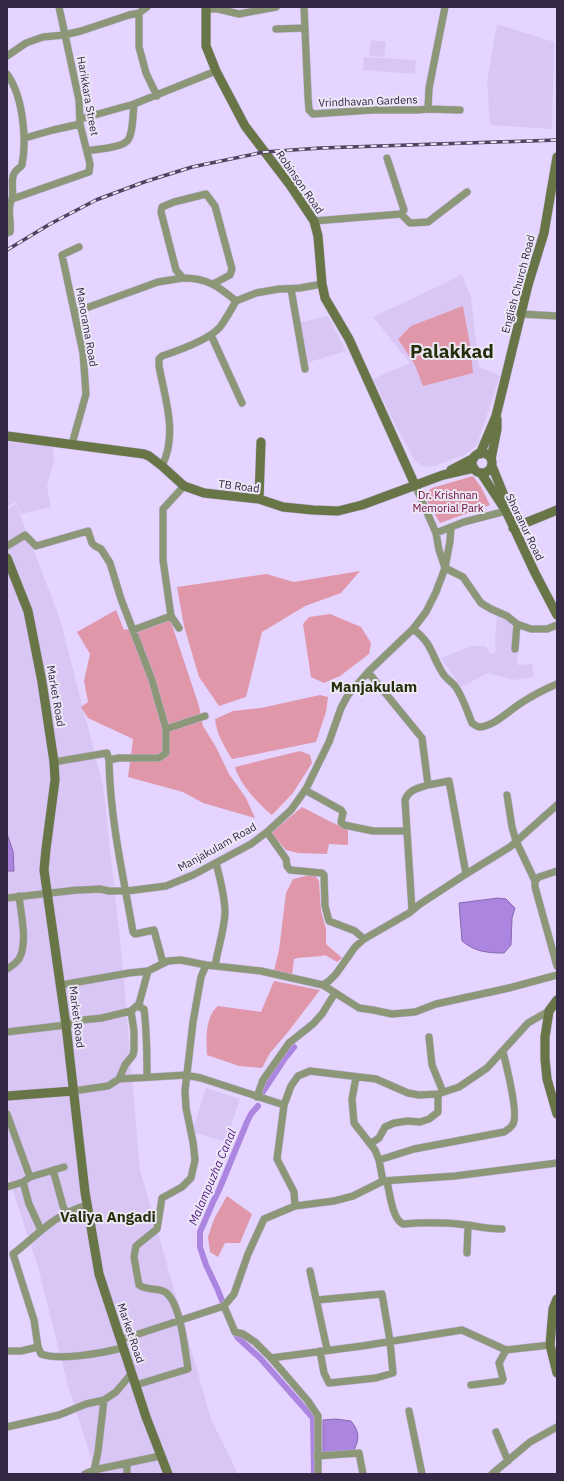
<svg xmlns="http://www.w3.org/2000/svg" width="564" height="1481" font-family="'IBM Plex Sans',sans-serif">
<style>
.built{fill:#d9c6f5}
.green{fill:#e097a9}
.water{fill:#ab85df;stroke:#8769b0}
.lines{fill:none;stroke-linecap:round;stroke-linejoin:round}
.canal{stroke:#ab85df;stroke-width:6}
.street-casing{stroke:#c1b2da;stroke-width:8}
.secondary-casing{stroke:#c1b2da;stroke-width:10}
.street{stroke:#8c9778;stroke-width:7}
.secondary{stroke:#677547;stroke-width:9}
.rail-casing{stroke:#504361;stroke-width:3.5}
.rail{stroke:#ece7f6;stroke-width:2;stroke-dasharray:6;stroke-linecap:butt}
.labels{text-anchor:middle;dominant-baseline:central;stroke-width:4;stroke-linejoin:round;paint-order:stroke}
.street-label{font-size:11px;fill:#342844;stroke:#ece7f6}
.park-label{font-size:11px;fill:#6e0c35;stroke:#ece7f6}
.water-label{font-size:12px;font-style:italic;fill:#501782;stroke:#ece7f6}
.district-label{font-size:15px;font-weight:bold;fill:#252f09;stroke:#ece7f6}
.town-label{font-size:19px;font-weight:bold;fill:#252f09;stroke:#ece7f6}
</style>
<rect width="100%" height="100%" fill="#e4d4ff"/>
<path class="built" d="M497 24 554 42 552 129 490 125 487 81Z
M371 40 386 42 384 57 369 56Z
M364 57 416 60 415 74 363 70Z
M462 275 471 297 479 367 500 376 477 445 466 454 434 466 424 467 415 461 396 426 373 379 410 363 373 317Z
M328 316 346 351 306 363 297 323Z
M7 442 53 446 54 460 47 486 51 507 21 514 16 502 7 507Z
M16 504 60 619 103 786 121 949 140 1170 211 1419 238 1474H96L67 1382 38 1267 7 1173V510Z
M497 616 519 627 517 665 532 664 534 677 513 680 488 673 461 687 441 658 472 646H486L490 654 496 652 495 640Z
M206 1088 240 1099 226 1142 192 1132Z"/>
<path class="green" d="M463 306 470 345 473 373 423 386 415 365 398 339 411 326Z
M473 476 481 487 490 505 440 523 426 499V493L432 488Z
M360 571 341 593 305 606 262 632 246 697 219 706 199 677 184 626 177 587 266 574 294 582Z
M116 610 124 630 170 619 199 706 203 726 216 747 229 774 246 798 255 818 203 803 183 792 128 777 133 739 88 718 81 707 88 702 84 681 90 654 77 632Z
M330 614 361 627 371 643 369 654 340 676 324 683 311 677 303 624 309 617Z
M320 695 328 697 326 712 316 742 232 759C224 746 217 735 215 719L233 711 261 708Z
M300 751 310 755 312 763 293 793 272 815C259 805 239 783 235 767Z
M302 807 331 822 348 829V845L329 844 327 854 298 853 286 850 271 833Z
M314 874 319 881 321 911 326 929V944L342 958 337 962 325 955C315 958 304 956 294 959L292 975 274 971 279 950 286 893 293 879Z
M274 981 320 990 288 1032 270 1053 262 1068 239 1066 207 1055C206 1040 205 1016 218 1006L261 1012Z
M227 1196 252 1214 240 1243H225L218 1257 210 1252 208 1237 214 1219Z"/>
<path class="water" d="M7 834 13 851 14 871H7Z
M498 898 506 899 515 908 512 918 511 945 504 953C488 953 475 952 462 941L459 903Z
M336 1419 351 1421C359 1431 360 1438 354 1450L323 1452V1420Z"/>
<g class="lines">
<path class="canal" d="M262 1093 285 1058 294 1047
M225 1308 217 1288 206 1265 200 1247V1232L213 1202 219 1190 247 1122 251 1114 258 1106
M233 1330 238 1338 260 1358 313 1418 314 1474"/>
<g class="street-casing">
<path id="street" d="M304 7 308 97 309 110 313 114 372 110H417L428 109 429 88 445 7
M206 9H218L239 14 276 7
M139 13V47L146 73 157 96
M276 29 305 28
M7 56 26 43 43 37 64 35 81 31 129 15 139 13 147 7
M7 74C23 96 27 139 22 165 20 168 17 169 15 172 10 178 14 191 12 199
M428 109 460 110
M80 119 134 104 216 71
M25 138 53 130 80 124
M87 151C97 149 121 148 127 141 133 136 133 113 134 104
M387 158 404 210 401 214
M314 221 401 214 410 223 428 222 467 192
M7 233 10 232C12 221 6 209 12 199L89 172 90 164 80 124 79 100 59 7
M213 284 230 275 232 269 215 206 206 194 174 202 162 207 161 212 176 270 183 278C207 278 218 286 236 301
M291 289 305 369
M75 312 158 282 183 278
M521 314 557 316
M211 335 242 403
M72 444 86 394 83 353 62 255 79 247
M162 466C178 434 165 399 159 366V359L162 356C177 351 210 339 220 327 226 319 231 310 236 301L256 293 279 289 300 288 322 284
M415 485 436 533 439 550 445 568 463 577 481 603 491 609 507 616 517 624 531 629H547L557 625
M436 533 464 522 506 511
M7 546 25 535 36 546 88 531 92 543 95 546 101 549 110 563 121 599 152 680 166 729V753L159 758H119L109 760 107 753 54 762
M179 628 171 616 163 560V509L184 486
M413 629C432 643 431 654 442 672 445 678 451 681 455 686 463 697 467 711 472 723 475 725 477 727 480 727 494 726 510 710 521 703 532 696 545 689 557 684
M133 630 171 616
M515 649 517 624
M368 672 422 738 428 785 449 781 466 874
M166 729 205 716
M109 760C110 818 123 875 133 932L135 934 154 930 163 963
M305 790 341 810 343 813 341 822 344 825 373 831H407
M507 795 512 827 516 841 535 881
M557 805 510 847 466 874 420 904 409 913 364 939 355 947 336 974 329 981 323 985 359 1008 373 1010 392 1014 415 1012 436 1004 509 988 557 975
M267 832 286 859 287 866 290 870 322 873 324 875 325 906 329 921 355 931 364 939
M557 871 539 877 535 881V887L557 966
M7 898 77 890H81L100 889 109 891H127L166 886 193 875 251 844 267 832 291 810 306 789 329 742 341 708 348 695 368 672 413 629 426 612 436 592 445 568 450 541 451 527
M412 910 405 800C409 789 419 788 428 785
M215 966C218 948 224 931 225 913 225 896 220 878 216 863
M7 969C12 966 16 963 19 959 28 944 21 913 19 896
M61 985 129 973 148 971 168 961 181 960 206 965 261 971 323 985
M139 1004 141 1008 144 1009C147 1032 147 1054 147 1077
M549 1011 528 1023 487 1068 459 1087 438 1094 419 1095 408 1093 376 1079 310 1071 298 1076 291 1086 284 1105 277 1159 294 1192 295 1206 334 1201 353 1196 383 1181 455 1176 557 1163
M7 1032 66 1025 82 1020 102 1018 131 1011 139 1004 148 971
M429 1037 432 1065 443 1092
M356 1077 352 1099 354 1123 375 1150 379 1160 383 1181
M119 1079 125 1065 133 1055 134 1050V1031L131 1011
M73 1091 108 1086 119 1079 186 1075 201 1078 284 1105
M257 1097 263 1080 289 1043 313 1024 322 1014 335 993
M7 1114 30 1177 23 1182 29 1204 41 1230
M370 1144 379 1138 385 1127 394 1123 408 1121 420 1122 429 1119 438 1112V1094
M379 1160 414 1149 504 1132C507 1130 512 1127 513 1124 519 1114 506 1064 503 1052
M53 1170 63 1206 66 1213
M30 1177 64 1167
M387 1182C390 1193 392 1219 403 1224 425 1222 446 1222 468 1225 480 1227 490 1229 502 1229
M7 1187 23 1182
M88 1205C54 1214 39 1234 13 1254L34 1320 38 1347 41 1354C59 1361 103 1353 122 1348
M467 1253 468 1225
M310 1271 327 1349
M317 1300 382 1294 390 1341 393 1373 376 1378 329 1383 324 1373 320 1351
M224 1306 234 1294 248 1254 264 1219 295 1206
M120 1340 224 1306 235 1332 243 1334 255 1342 271 1358 308 1401 318 1416V1474
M7 1351H21L38 1347
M271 1358 362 1346 462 1330 506 1350 550 1345
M136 1385 188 1369C185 1351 181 1302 165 1292 157 1287 147 1291 139 1285L134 1257 136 1246 157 1229 162 1198 182 1187 191 1178 195 1160 193 1142 186 1108 185 1091 193 1022 201 977 206 965
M471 1385 502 1381 503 1379 499 1363 506 1350
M409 1411 422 1474
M7 1427 59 1415 86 1404 104 1400 116 1392 132 1373
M496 1432 508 1461
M317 1456 359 1453 363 1474
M127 1463V1474
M94 1470 98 1452 104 1400
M85 1474 94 1470 160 1456
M492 1474 530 1442 557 1427"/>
</g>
<g class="secondary-casing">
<path id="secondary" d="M206 7V46L216 71 245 126 290 185 314 221 318 236 322 284 325 298 349 339 415 485
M7 436 144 454 149 456 162 466 184 486 204 493 259 499 283 507 313 510 338 511 362 505 443 475 474 468
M472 463a10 10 0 1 1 20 0a10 10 0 1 1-20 0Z
M480 454 496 416 528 285 544 233 557 157
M491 459 497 429V419
M492 466 507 503
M451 470 474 458
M481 473 506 511 535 573 557 615
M259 499 261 442
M513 528 557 510
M7 558 28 611 42 682 54 762 55 780 46 849 44 870 66 1025 85 1192 99 1274 146 1417 168 1474
M557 1000 549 1011 545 1037V1059L547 1079 557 1114
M7 1096 73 1091
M557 1299 553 1309 550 1345 557 1373"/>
</g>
<use href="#street" class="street"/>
<use href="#secondary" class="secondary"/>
<g class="rail-casing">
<path id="rail" d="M7 250 50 224 96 200 144 182 192 167 264 152 321 148 557 140"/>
</g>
<use href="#rail" class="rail"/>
</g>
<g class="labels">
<g class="street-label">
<text transform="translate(88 96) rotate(80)">Harikkara Street</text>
<text transform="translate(368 101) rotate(-2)">Vrindhavan Gardens</text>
<text transform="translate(300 182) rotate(55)">Robinson Road</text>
<text transform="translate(518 284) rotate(-75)">English Church Road</text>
<text transform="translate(87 327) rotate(80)">Manorama Road</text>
<text transform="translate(239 486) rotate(7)">TB Road</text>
<text transform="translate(525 527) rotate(64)">Shoranur Road</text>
<text transform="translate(56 696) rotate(80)">Market Road</text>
<text transform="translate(217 847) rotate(-29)">Manjakulam Road</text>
<text transform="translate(77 1017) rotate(83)">Market Road</text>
<text transform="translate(131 1333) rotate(71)">Market Road</text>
</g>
<g class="park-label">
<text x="448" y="495">Dr. Krishnan<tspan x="448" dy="13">Memorial Park</tspan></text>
</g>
<g class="water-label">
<text transform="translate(212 1177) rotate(-67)">Malampuzha Canal</text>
</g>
<g class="district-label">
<text x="374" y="686">Manjakulam</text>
<text x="108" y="1216">Valiya Angadi</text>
</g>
<g class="town-label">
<text x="452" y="351">Palakkad</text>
</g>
</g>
<rect width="564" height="1481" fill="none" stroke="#342844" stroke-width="16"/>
</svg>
